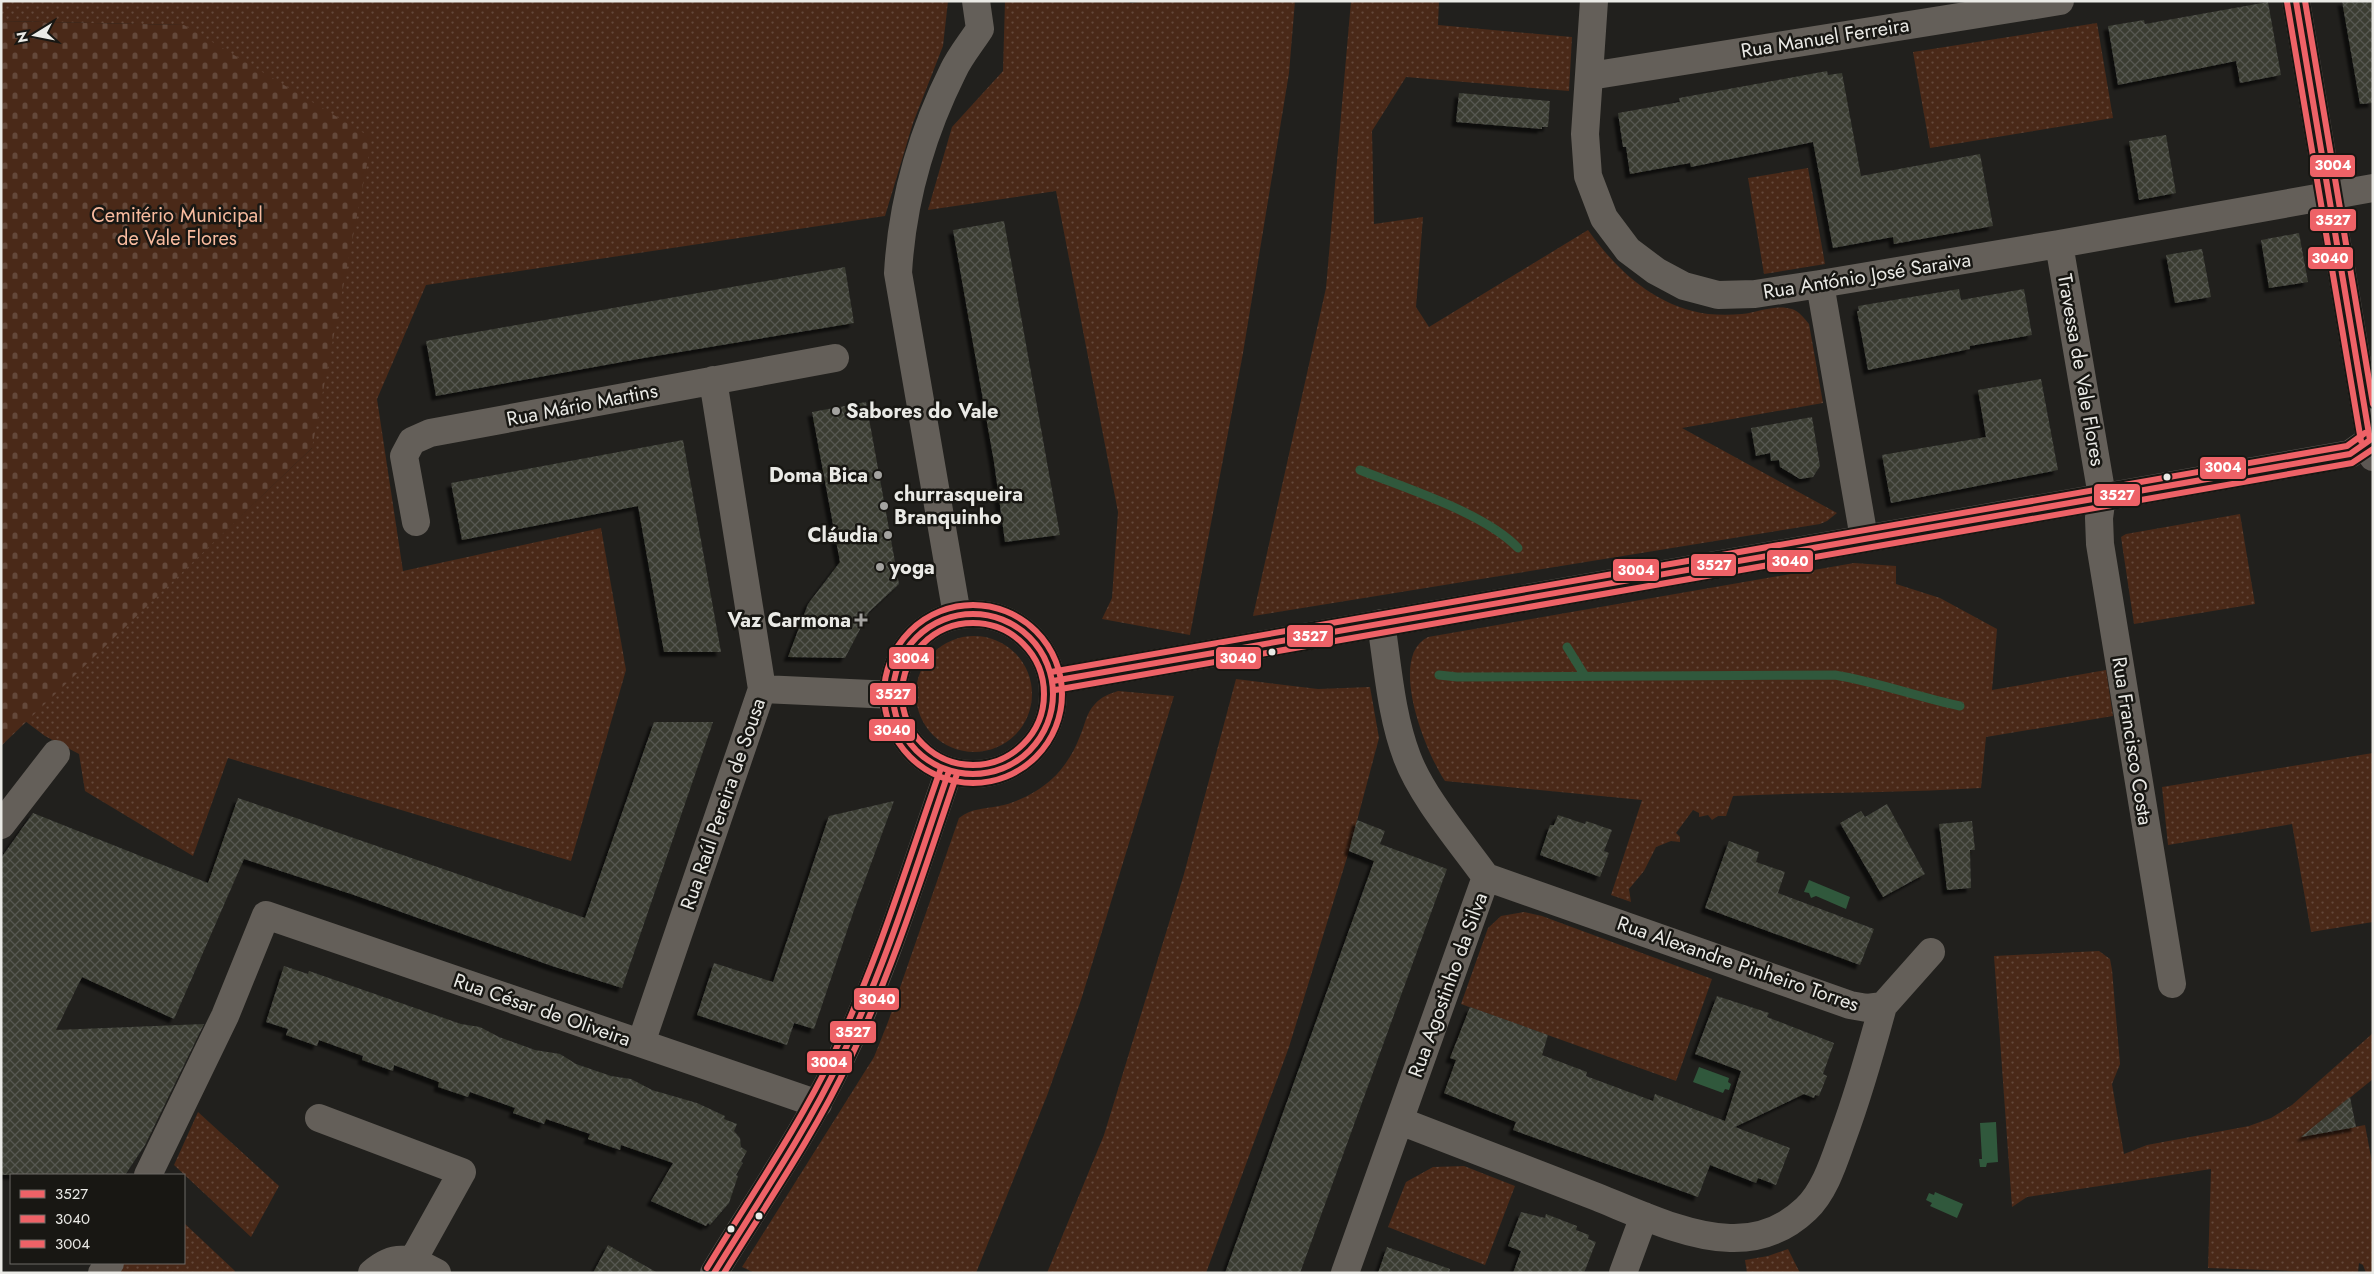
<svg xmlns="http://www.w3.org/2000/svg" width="2374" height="1274" font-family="Jost,sans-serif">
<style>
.grass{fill:url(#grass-dots)}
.cemetery{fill:url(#cemetery-stones)}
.water{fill:#30583c}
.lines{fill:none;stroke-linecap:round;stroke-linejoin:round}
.stream{stroke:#30583c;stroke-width:9}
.building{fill:url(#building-cross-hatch);filter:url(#shadow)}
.street{stroke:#645f59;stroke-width:28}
.secondary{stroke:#5c5753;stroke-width:28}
.bus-1-casing{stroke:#181713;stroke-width:10}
.bus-2-casing{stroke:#181713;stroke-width:10}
.bus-3-casing{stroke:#181713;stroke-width:10}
.bus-1{stroke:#ee6267;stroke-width:6}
.bus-2{stroke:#ee6267;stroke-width:6}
.bus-3{stroke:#ee6267;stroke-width:6}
.poi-dot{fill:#a4a3a0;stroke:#181713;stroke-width:2}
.bus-dot{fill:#eaeae6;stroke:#181713;stroke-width:2}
.labels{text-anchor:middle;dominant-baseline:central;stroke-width:5;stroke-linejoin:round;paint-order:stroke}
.street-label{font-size:20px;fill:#eaeae6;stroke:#181713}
.park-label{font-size:20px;fill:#f8bb9f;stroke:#181713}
.poi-label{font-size:20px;font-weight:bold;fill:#eaeae6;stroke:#181713;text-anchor:start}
.line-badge{stroke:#181713;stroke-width:2}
.badge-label{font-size:14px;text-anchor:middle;font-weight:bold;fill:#fff}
</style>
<defs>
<pattern id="grass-dots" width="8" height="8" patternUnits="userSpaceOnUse" patternTransform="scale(1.25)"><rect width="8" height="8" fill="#4a2918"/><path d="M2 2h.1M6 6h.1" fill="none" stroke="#64483a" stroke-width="1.8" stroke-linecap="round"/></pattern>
<pattern id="cemetery-stones" width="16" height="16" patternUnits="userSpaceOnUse" patternTransform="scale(1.25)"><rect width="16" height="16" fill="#4a2918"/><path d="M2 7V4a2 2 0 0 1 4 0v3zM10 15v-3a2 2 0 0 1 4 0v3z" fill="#64483a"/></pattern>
<pattern id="building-cross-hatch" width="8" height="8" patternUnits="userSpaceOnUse" patternTransform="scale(1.25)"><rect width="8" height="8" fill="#3a3c33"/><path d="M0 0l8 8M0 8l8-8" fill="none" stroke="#575851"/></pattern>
<filter id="shadow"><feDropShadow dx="-4.5" dy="4.5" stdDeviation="1" flood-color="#0009"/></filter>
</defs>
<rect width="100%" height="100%" fill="#21201d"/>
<path class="grass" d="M1 1H948L943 46 913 123 885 216 426 285 377 399 403 571 601 528 626 670 571 861 228 758 193 856 85 791 79 754 45 736 25 721 312 448 184 25 1 21Z
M1005 1H1129L1130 3 1150 1H1295L1289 73 1243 353 1190 635 1102 619 1112 598 1118 512 1056 191 928 210 952 127 1003 71Z
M1351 1H1439L1438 25 1572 37 1569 91 1406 77 1372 131 1374 224 1423 217 1416 307 1429 327 1588 230C1617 271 1656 307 1708 314 1719 315 1731 315 1742 314 1758 312 1776 304 1792 309 1800 312 1804 318 1809 324L1823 403 1682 428 1837 513 1827 521 1820 524 1253 616 1326 288Z
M2097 23 2113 118 1930 148 1913 52Z
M1808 168 1825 264 1764 274 1748 178Z
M2240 514 2255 604 2134 624 2121 537 2126 534Z
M1854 563 1896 566V584L1940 598 1997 629 1992 690 2106 670 2113 716 1986 737 1981 788C1899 793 1816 792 1733 796L1726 816H1718L1712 820 1708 815 1699 817V813L1693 810 1676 833 1680 837V842L1671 841 1656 847 1644 871 1629 889 1631 902 1611 895 1642 800 1445 781C1426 753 1387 657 1428 637Z
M916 694a58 58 0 1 1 116 0a58 58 0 1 1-116 0Z
M1236 679 1318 689 1370 687 1379 738 1349 851 1289 1047 1206 1273H1047L1104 1135 1184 874Z
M1118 691 1174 696 1081 1000 1048 1093 976 1273H755L742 1267 874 1057 888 1022 959 818C972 808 984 809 999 806 1019 802 1039 791 1053 778 1065 767 1075 750 1080 736 1085 725 1086 713 1095 704 1101 697 1109 694 1118 691Z
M2373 753V922L2311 932 2292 824 2168 845 2162 787Z
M1524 912 1542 916 1712 979 1676 1081 1461 1004 1488 928 1501 916Z
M2099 951 2110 959 2112 970 2120 1064 2112 1084 2124 1154 2147 1145 2249 1126 2271 1118 2292 1105 2373 1033V1079L2320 1122 2323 1133 2365 1125 2373 1168V1273H2366L2363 1265 2359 1263 2358 1272 2354 1273 2208 1268 2211 1169 2027 1197 2012 1207 1994 956Z
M198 1112 279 1186 251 1237 174 1165Z
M1464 1166 1515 1186 1485 1265 1388 1227 1406 1182 1433 1167Z
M184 1223 235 1271 234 1273H111L116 1263H184Z
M1788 1249 1800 1273H1747L1745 1260 1768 1256Z"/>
<path class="cemetery" d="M1 21 184 25 372 138 312 448 1 746Z"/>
<path class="water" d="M1809 880 1850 897 1846 909 1816 896 1811 898 1809 893 1804 892Z
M1699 1067 1729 1078 1728 1082 1731 1084 1729 1090 1725 1089 1723 1093 1693 1082Z
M1996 1122 1998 1162 1987 1163 1986 1167H1980L1979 1159H1982L1980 1123Z
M1935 1192 1963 1204 1957 1218 1930 1206 1932 1203 1926 1200 1929 1193 1934 1195Z"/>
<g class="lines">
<path class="stream" d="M1360 470C1405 488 1485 513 1518 548
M1567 647 1585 676
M1439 675 1457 677 1835 675C1877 682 1918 697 1960 706"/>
</g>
<path class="building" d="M2342 1H2373V103L2360 104Z
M2268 2 2281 75 2240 83 2236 61 2118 85 2108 26 2144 20 2145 24Z
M1827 71 1828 75 1842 73 1861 176 1980 154 1993 226 1894 244 1893 237 1833 248 1813 142 1691 167 1690 163 1630 174 1626 147H1623L1618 113 1680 102 1679 98Z
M1459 93 1550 101 1548 127H1542V129L1456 122Z
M2166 135 2176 193 2139 200 2129 141Z
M1004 221 1060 535 1005 542 994 462 953 230Z
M2299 233 2308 282 2269 288 2261 240Z
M2202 249 2211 297 2175 303 2166 255Z
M845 267 854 323 644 358 436 396 426 341Z
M1959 289 1961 300 2024 289 2032 335 1970 346V349L1868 370 1857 311H1859L1858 306Z
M2041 379 2058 470 1891 503 1882 455 1986 437 1978 390Z
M866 402 899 584 869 612 845 658 788 657 808 604 840 562 812 412Z
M1812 417 1820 466 1813 477 1800 479 1780 467 1779 460 1771 461 1770 453 1756 456 1751 428Z
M683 440 721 652H664L638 506 462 540 451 483Z
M654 722H713L622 988 552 966 354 895 244 859 174 1019 82 977 56 1030 204 1024 145 1145 125 1175H1V858L33 813 208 883 238 798 585 918Z
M894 801 854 910 814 1029 794 1023 787 1045 697 1015 714 963 773 982 829 816Z
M1887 804 1925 874 1883 897 1840 823 1861 811 1865 817Z
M1558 815 1585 824 1586 821 1612 830 1604 851 1609 853 1600 877 1540 855 1550 825H1554Z
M1357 820 1385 831 1380 844 1447 869 1300 1273H1225L1374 861 1349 851Z
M1972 821 1975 850H1970L1971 888 1947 890 1939 824Z
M1729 841 1759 852 1756 862 1785 872 1778 893 1874 929 1860 965 1705 908Z
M284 966 308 974 309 971 461 1024 480 1027 499 1037 535 1050 560 1054 576 1064 611 1076 631 1079 652 1090 697 1103 725 1116 724 1119 737 1124 734 1131 740 1138 741 1147 747 1151 741 1162 743 1163 736 1175 738 1176 729 1203 710 1225 708 1223 706 1226 651 1201 673 1163 621 1145 620 1150 588 1139 590 1134 546 1119 544 1124 513 1113 515 1108 470 1092 468 1097 438 1087 439 1082 394 1065 393 1071 362 1060 363 1056 319 1040 317 1046 286 1035 288 1029 266 1022Z
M1717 996 1769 1013 1767 1017 1834 1043 1823 1074 1827 1076 1819 1096 1815 1095 1814 1098 1804 1094 1735 1127 1790 1148 1776 1185 1758 1178 1756 1183 1710 1165 1698 1197 1513 1130 1516 1122 1444 1093 1456 1060 1450 1058 1470 1007 1548 1035 1542 1055 1587 1072 1586 1076 1653 1101 1655 1094 1725 1121 1741 1071 1695 1054Z
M2350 1097 2356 1127 2301 1137Z
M1521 1212 1545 1218 1546 1214 1577 1226 1576 1230 1589 1235 1588 1239 1596 1242 1584 1273H1513L1521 1251 1508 1246Z
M608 1245 658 1273H593Z
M1387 1247 1450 1269 1449 1273H1378Z"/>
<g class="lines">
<path class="street" d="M1594 1 1585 134 1588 176 1604 218 1628 250 1656 271 1684 286 1718 295 1755 294 1820 284 2059 244 2373 188
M1590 76 2060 1
M2059 244 2102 496 2099 518 2100 544 2172 984
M1820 284 1864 538
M416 522 404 456 412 441 430 433 835 358
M957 615 898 273C902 203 922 133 953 71 960 56 971 43 980 29L976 1
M762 689 893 695
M1 825 56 754
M1883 1006 1931 952
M641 1043 762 689 713 380
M319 1118 462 1172 413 1260
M1400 1121C1466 1146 1531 1172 1597 1197 1637 1213 1687 1237 1730 1238 1759 1239 1785 1229 1806 1209 1825 1191 1834 1161 1843 1136 1859 1093 1871 1050 1883 1006L1867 1008 1850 1005 1486 877
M148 1175 225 1016 266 915 818 1104
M102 1273 110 1263
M372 1273C397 1251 412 1260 437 1273
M1345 1273 1486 877C1461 842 1422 797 1407 757 1391 715 1388 668 1381 623
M1623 1273 1644 1216"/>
<path class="secondary" d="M2296 1 2373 457
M893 694a80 80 0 1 1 160 0a80 80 0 1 1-160 0Z
M1053 681 2350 454 2370 440
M714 1273C757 1202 805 1133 841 1058 886 967 915 867 949 771"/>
<g class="bus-1-casing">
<path id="bus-1" d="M2296 1 2370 440
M893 694a80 80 0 1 1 160 0a80 80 0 1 1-160 0Z
M1053 681 2350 454 2370 440
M714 1273C758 1202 805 1133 841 1058 886 966 916 867 949 771"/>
</g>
<g class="bus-2-casing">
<path id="bus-2" d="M2287 2 2361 441
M884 694a89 89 0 1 1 178 0a89 89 0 1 1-178 0Z
M1055 690 2352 463 2373 449
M724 1273C767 1203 814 1135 849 1061 894 968 924 870 957 774"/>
</g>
<g class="bus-3-casing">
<path id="bus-3" d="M2305 1 2373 404
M902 694a71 71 0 1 1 142 0a71 71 0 1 1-142 0Z
M1051 672 2347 446 2365 433
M707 1268C750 1197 798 1128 834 1053 878 961 907 864 941 768"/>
</g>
<use href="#bus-1" class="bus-1"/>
<use href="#bus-2" class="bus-2"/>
<use href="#bus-3" class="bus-3"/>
</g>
<g class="poi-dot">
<circle cx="836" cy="411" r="5"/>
<circle cx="878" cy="475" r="5"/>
<circle cx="884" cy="506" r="5"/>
<circle cx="888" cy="535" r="5"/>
<circle cx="880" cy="567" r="5"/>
<path d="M858.5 612.5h5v5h5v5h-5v5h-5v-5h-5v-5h5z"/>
</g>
<g class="bus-dot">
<circle cx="2167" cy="477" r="4.5"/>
<circle cx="1272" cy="652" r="4.5"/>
<circle cx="759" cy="1216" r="4.5"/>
<circle cx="731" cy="1229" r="4.5"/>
</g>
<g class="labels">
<g class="street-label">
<text transform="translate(1825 38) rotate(-9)">Rua Manuel Ferreira</text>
<text transform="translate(1867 276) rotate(-9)">Rua António José Saraiva</text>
<text transform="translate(2081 370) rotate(80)">Travessa de Vale Flores</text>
<text transform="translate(582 405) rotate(-11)">Rua Mário Martins</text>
<text transform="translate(2132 741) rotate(81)">Rua Francisco Costa</text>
<text transform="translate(723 804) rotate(-71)">Rua Raúl Pereira de Sousa</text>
<text transform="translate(1738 964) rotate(19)">Rua Alexandre Pinheiro Torres</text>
<text transform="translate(1448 985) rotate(-70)">Rua Agostinho da Silva</text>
<text transform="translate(542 1010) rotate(19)">Rua César de Oliveira</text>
</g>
<g class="park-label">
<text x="177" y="215">Cemitério Municipal<tspan x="177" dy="23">de Vale Flores</tspan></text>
</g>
<g class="poi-label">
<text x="846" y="411">Sabores do Vale</text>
<text x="868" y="475" text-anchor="end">Doma Bica</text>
<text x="894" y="494">churrasqueira<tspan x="894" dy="23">Branquinho</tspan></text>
<text x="878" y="535" text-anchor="end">Cláudia</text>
<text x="890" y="567">yoga</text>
<text x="851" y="620" text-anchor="end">Vaz Carmona</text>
</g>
</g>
<g class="line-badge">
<rect x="2309" y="154" width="47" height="24" rx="5" fill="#ee6267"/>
<rect x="2309" y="208" width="48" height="24" rx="5" fill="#ee6267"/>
<rect x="2307" y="246" width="47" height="24" rx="5" fill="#ee6267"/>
<rect x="2199" y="456" width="48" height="24" rx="5" fill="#ee6267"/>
<rect x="2093" y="483" width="48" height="24" rx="5" fill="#ee6267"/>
<rect x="1766" y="549" width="48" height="24" rx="5" fill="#ee6267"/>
<rect x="1690" y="553" width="47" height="24" rx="5" fill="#ee6267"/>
<rect x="1612" y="558" width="48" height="24" rx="5" fill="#ee6267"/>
<rect x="1286" y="624" width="48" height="24" rx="5" fill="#ee6267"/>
<rect x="1215" y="646" width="47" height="24" rx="5" fill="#ee6267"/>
<rect x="888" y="646" width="47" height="24" rx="5" fill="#ee6267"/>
<rect x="869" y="682" width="48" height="24" rx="5" fill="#ee6267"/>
<rect x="868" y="718" width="48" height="24" rx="5" fill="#ee6267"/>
<rect x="853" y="987" width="47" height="24" rx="5" fill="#ee6267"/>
<rect x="829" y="1020" width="48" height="24" rx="5" fill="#ee6267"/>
<rect x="806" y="1050" width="47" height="24" rx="5" fill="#ee6267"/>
</g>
<g class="badge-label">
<text x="2333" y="170">3004</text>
<text x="2333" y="225">3527</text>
<text x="2330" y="263">3040</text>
<text x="2223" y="472">3004</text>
<text x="2117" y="500">3527</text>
<text x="1790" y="566">3040</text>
<text x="1714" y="570">3527</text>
<text x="1636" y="575">3004</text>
<text x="1310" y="641">3527</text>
<text x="1238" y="663">3040</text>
<text x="911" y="663">3004</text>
<text x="893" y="699">3527</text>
<text x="892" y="735">3040</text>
<text x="877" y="1004">3040</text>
<text x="853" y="1037">3527</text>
<text x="829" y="1067">3004</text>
</g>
<rect width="2374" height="1274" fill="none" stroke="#eaeae6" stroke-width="5"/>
<rect x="10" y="1174" width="175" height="90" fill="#181713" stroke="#6c6b67"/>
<rect x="20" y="1190" width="25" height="8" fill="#ee6267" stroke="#6c6b67"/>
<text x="55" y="1199" font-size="15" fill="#eaeae6">3527</text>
<rect x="20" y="1215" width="25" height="8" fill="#ee6267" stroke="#6c6b67"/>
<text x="55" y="1224" font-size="15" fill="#eaeae6">3040</text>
<rect x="20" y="1240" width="25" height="8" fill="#ee6267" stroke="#6c6b67"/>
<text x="55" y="1249" font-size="15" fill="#eaeae6">3004</text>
<g transform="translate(35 35) rotate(260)" stroke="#181713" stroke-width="4" paint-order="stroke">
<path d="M0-4L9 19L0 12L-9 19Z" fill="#eaeae6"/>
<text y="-8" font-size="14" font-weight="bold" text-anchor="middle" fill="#eaeae6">N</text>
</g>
</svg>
